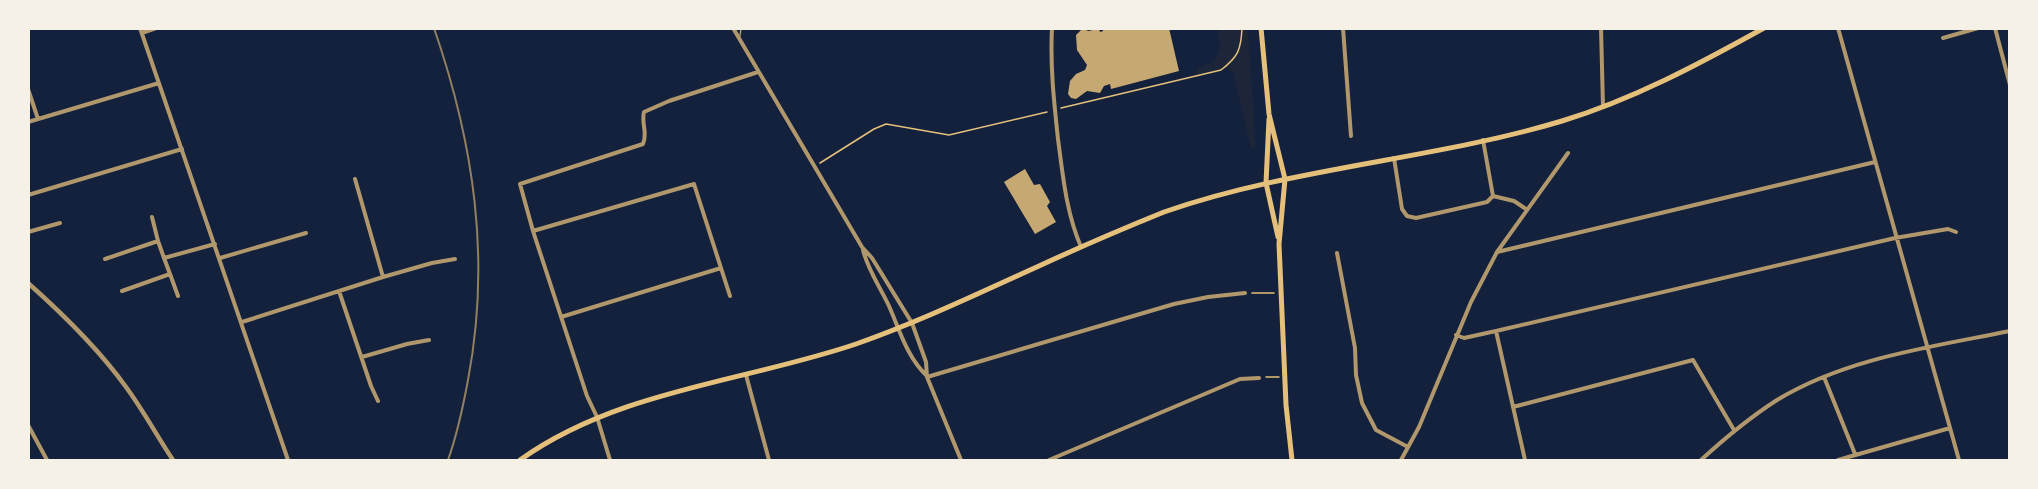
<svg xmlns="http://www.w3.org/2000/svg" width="2038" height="489" font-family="'Alegreya Sans',sans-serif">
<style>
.green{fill:#1d2539}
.building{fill:#c6a872}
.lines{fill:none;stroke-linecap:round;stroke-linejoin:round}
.path{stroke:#e5c07b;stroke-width:1.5}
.service{stroke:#b1986c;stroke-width:1.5}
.minor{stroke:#b1986c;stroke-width:4}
.tertiary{stroke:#b1986c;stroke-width:4.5}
.primary{stroke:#e5c07b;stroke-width:5}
.rail{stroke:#918062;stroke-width:2}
</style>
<rect width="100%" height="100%" fill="#14213d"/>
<path class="green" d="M1218 29H1248L1256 149 1251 148 1233 73 1228 68 1195 75 1198 67 1214 62 1220 48Z"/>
<path class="building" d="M1099 28 1100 32 1103 31V28H1169L1179 71 1111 89 1110 84 1104 86 1100 93 1087 91 1076 99 1071 98 1068 94 1070 81 1076 74 1085 70 1087 65 1077 50 1076 35 1082 29 1089 31Z
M1025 169 1034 185 1040 184 1050 202 1047 206 1056 222 1035 234 1004 182Z"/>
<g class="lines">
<path class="path" d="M1061 108 1221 70C1238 57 1241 50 1242 28
M820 163 874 129 886 124 949 135 1047 112
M1252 293H1274
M1266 377H1279"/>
<path class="service" d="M740 36 741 28"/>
<path class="minor" d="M140 28 288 460
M733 28 862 247 872 258 912 323 926 362 927 377 961 460
M1052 28C1050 66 1054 102 1058 139 1063 176 1066 212 1081 247
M1343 28 1351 136
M1601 28 1603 107
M1838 28 1959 460
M1995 28 2010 85
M142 33 156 28
M1943 38 1978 28
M28 89 38 119
M28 122 159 83
M1394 158 1402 209 1407 216 1416 218 1487 202 1493 196 1483 140
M355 179 383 277
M28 195 182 149
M1493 196 1514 201 1526 209
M152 217 158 241
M533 231 694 184 730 296
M28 232 60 223
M863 250C868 270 880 287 889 306 900 331 907 357 927 376
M1497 252 1875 162
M1337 253 1355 348 1356 375 1362 403 1376 430 1408 447
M220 258 306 233
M105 259 158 241 164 258 215 244
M170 274 178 296
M122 291 170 274 164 258
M339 291 371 386 378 401
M561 317 721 268
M242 322 383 277 432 263 455 259
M1496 331 1525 460
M1456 335 1464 338 1496 331 1895 238 1948 229 1956 232
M362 357 407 344 429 340
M746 375 769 460
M927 377 1174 304 1208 297 1245 293
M1824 377 1855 454
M1513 407 1693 360 1734 430
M28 425 47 460
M610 460 597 417 587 396 533 231 520 184 643 144C648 133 641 123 644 112L669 101 758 72
M1049 460 1240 379 1259 378
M1401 460 1419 427 1471 302 1497 252 1568 153
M1701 460C1725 438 1749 418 1777 400 1846 358 1931 347 2010 331
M1838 460 1950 428"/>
<path class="tertiary" d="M28 283C64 315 98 348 126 387 143 410 157 436 173 460"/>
<path class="primary" d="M1261 28 1269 114 1285 179 1279 244 1286 405 1292 460
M1269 119 1266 183 1278 237
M520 460C618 390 744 382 856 344 919 322 979 293 1039 266 1080 247 1122 229 1164 212 1294 167 1432 160 1562 121 1634 99 1699 64 1764 28"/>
<path class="rail" d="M434 28C474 144 491 259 468 380 463 407 457 435 448 460"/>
</g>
<rect width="2038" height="489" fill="none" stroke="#f6f1e7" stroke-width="60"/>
</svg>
